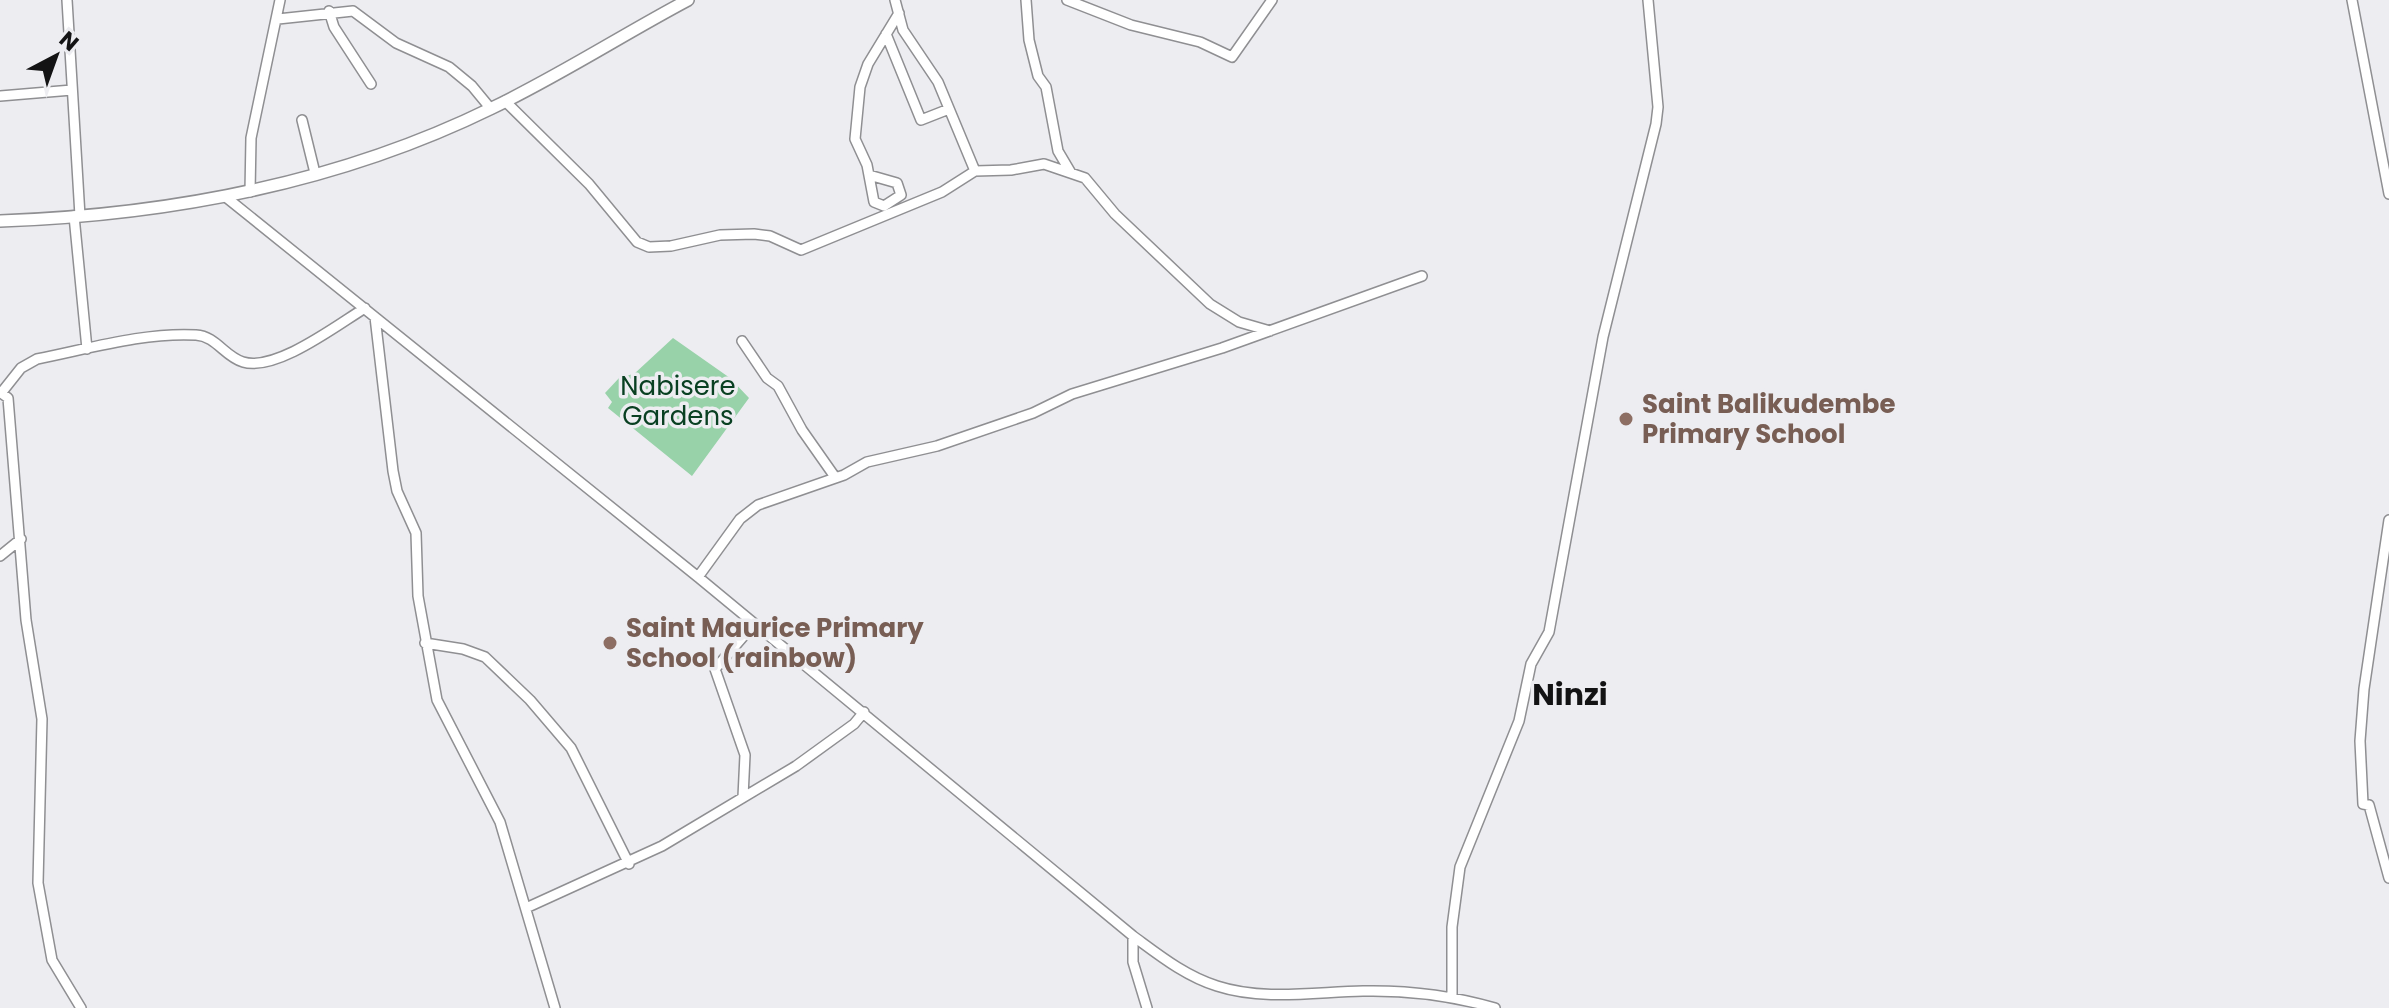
<svg xmlns="http://www.w3.org/2000/svg" width="2389" height="1008" font-family="Poppins,sans-serif">
<style>
.green{fill:#98d2a9}
.lines{fill:none;stroke-linecap:round;stroke-linejoin:round}
.minor-casing{stroke:#8f8f92;stroke-width:12}
.tertiary-casing{stroke:#8f8f92;stroke-width:14}
.minor{stroke:#fff;stroke-width:9}
.tertiary{stroke:#fff;stroke-width:11}
.education-dot{fill:#8d6e63;stroke:#ededf1;stroke-width:3}
.labels{text-anchor:middle;dominant-baseline:central;stroke-width:7;stroke-linejoin:round;paint-order:stroke}
.park-label{font-size:26px;fill:#094022;stroke:#ededf1}
.education-label{font-size:26px;font-weight:bold;fill:#785e54;stroke:#ededf1;text-anchor:start}
.quarter-label{font-size:30px;font-weight:bold;fill:#131314;stroke:#ededf1}
</style>
<rect width="100%" height="100%" fill="#ededf1"/>
<path class="green" d="M673 338 730 378 749 398 692 476 608 408 612 402 605 393 620 377 634 374Z"/>
<g class="lines">
<g class="minor-casing">
<path id="minor" d="M67 0 80 216
M895 0 903 30 938 82 975 171
M1026 0 1029 40 1038 76 1046 87 1058 151 1071 173
M1067 0 1131 25 1200 42 1232 57 1272 0
M2352 0 2389 194
M329 11 334 27 371 84
M278 19 353 11 396 43 449 67 472 86 491 109
M886 34 921 120 949 109
M0 96 72 90
M505 101 589 184 637 242 649 247 671 246 720 235 754 234 770 236 801 250 942 192 975 171 1011 170 1044 164 1085 178 1115 214 1210 304 1239 322 1270 331
M302 120 315 173
M869 175 897 183 901 195 884 206 874 202 867 165 855 139 860 87 868 64 899 13
M250 192 251 138 280 0
M227 198 698 577 1133 936C1159 955 1185 976 1217 986 1263 1001 1315 992 1363 991 1409 990 1450 995 1495 1008
M74 216 87 349
M375 317 393 471 397 491 416 533 418 596 437 700 500 822 555 1008
M742 341 767 378 778 386 802 430 835 477
M0 392 8 398 26 620 42 719 38 883 52 960 81 1008
M2 392 21 368 37 359C88 349 144 332 196 335 216 336 225 357 243 362 276 372 337 325 365 308
M2389 520 2364 689 2360 741 2363 804 2369 805 2389 878
M0 556 21 539
M698 577 740 519 758 505 844 475 867 462 937 446 1033 413 1072 394 1222 348 1422 276
M425 643 463 649 485 657 530 700 571 748 629 864
M743 797 745 755 715 669 754 624
M526 908 662 846 796 766 854 724 864 712
M1133 936V962L1147 1008
M1452 996V927L1460 867 1519 721 1531 664 1549 632 1603 337 1656 124 1658 107 1648 0"/>
</g>
<g class="tertiary-casing">
<path id="tertiary" d="M0 221C169 215 339 183 492 108 559 76 622 35 688 0"/>
</g>
<use href="#minor" class="minor"/>
<use href="#tertiary" class="tertiary"/>
</g>
<g class="education-dot">
<circle cx="1626" cy="419" r="8"/>
<circle cx="610" cy="643" r="8"/>
</g>
<g class="labels">
<g class="park-label">
<text x="678" y="386">Nabisere<tspan x="678" dy="30">Gardens</tspan></text>
</g>
<g class="education-label">
<text x="1642" y="404">Saint Balikudembe<tspan x="1642" dy="30">Primary School</tspan></text>
<text x="626" y="628">Saint Maurice Primary<tspan x="626" dy="30">School (rainbow)</tspan></text>
</g>
<g class="quarter-label">
<text x="1570" y="694">Ninzi</text>
</g>
</g>
<g transform="translate(56 56) rotate(41)" stroke="#ededf1" stroke-width="6" paint-order="stroke">
<path d="M0-6L14 30L0 20L-14 30Z" fill="#131314"/>
<text y="-12" font-size="22" font-weight="bold" text-anchor="middle" fill="#131314">N</text>
</g>
</svg>
